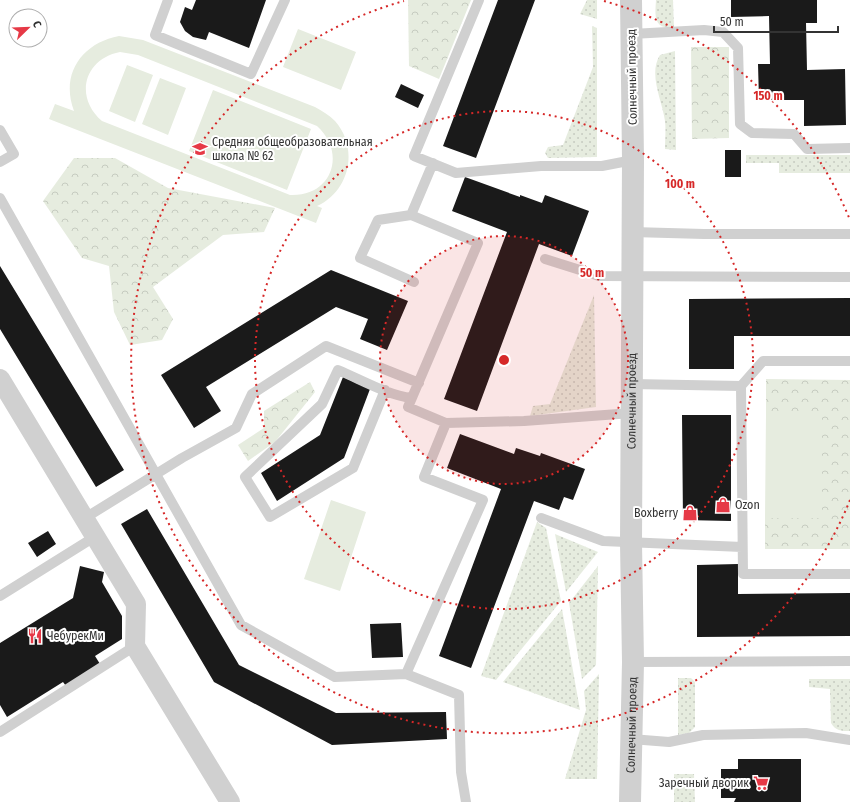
<svg xmlns="http://www.w3.org/2000/svg" width="850" height="802" font-family="'Fira Sans Condensed',sans-serif">
<style>
.grass{fill:url(#grass-dots)}
.forest{fill:url(#forest-crowns)}
.garden{fill:#e6ecdf;fill-rule:evenodd}
.building{fill:#1a1a1a}
.lines{fill:none;stroke-linecap:round;stroke-linejoin:round}
.service{stroke:#d0d0d0;stroke-width:10}
.minor{stroke:#d0d0d0;stroke-width:20}
.tertiary{stroke:#d0d0d0;stroke-width:22}
.ring{fill:none;stroke:#d62828;stroke-width:2;stroke-dasharray:2 4}
.labels{text-anchor:middle;dominant-baseline:central;stroke-width:4;stroke-linejoin:round;paint-order:stroke}
.street-label{font-size:12px;fill:#333;stroke:#fff}
.poi-label{font-size:12px;fill:#333;stroke:#fff;text-anchor:start}
.centre{fill:#d62828;stroke:#fff;stroke-width:2}
.ring-label{font-size:12px;text-anchor:middle;font-weight:bold;fill:#d62828;stroke:#fff;stroke-width:4;stroke-linejoin:round;paint-order:stroke}
</style>
<defs>
<pattern id="grass-dots" width="8" height="8" patternUnits="userSpaceOnUse"><rect width="8" height="8" fill="#e6ecdf"/><path d="M2 2h.1M6 6h.1" fill="none" stroke="#c6cbc0" stroke-width="1.8" stroke-linecap="round"/></pattern>
<pattern id="forest-crowns" width="20" height="18" patternUnits="userSpaceOnUse"><rect width="20" height="18" fill="#e6ecdf"/><path d="M2 6a3 3 0 1 1 6 0M12 15a3 3 0 1 1 6 0" fill="none" stroke="#c6cbc0"/></pattern>
</defs>
<rect width="100%" height="100%" fill="#fff"/>
<path class="grass" d="M587 0H597V19L580 14Z
M656 0H673L674 28C653 29 655 16 656 0Z
M592 26 597 28V157L548 158 545 153 548 147 563 145 593 67Z
M675 51 676 150 665 149C665 140 666 130 665 121 662 100 648 74 660 55Z
M746 155H850V173H779V163H746Z
M594 295 596 407 530 416 533 406 550 404Z
M537 522 546 528 561 601 496 680 481 676Z
M555 534 598 552 566 592Z
M598 566 596 665 582 679 569 603Z
M562 609 580 710 503 682Z
M599 674 597 779H565L586 710 584 691Z
M678 678H691L695 682V727L689 733 678 735Z
M809 679H850V731C841 731 836 731 831 723L830 689 809 687Z
M674 774H694L695 802H674Z"/>
<path class="forest" d="M408 0H471L439 79 409 66Z
M691 47H729V138L692 139Z
M74 158H115L168 188 275 208 264 232 223 235 153 287 173 319 162 340 130 345 114 312 109 266 82 258 43 201Z
M766 379 850 380V549H765V518H822V415L766 414Z
M310 382 315 392 275 442 248 461 238 445 264 428V411Z"/>
<path class="garden" d="M298 29 356 52 341 90 283 67Z
M119 36 143 40 315 107C322 111 329 115 335 121 359 148 350 191 317 206L322 208 316 223 49 119 55 104 74 111C60 74 82 43 119 36ZM120 52 138 55 317 126C347 153 332 197 290 195L102 121C74 97 84 59 120 52Z
M127 65 153 75 135 122 109 111Z
M160 78 186 88 168 135 142 124Z
M213 90 311 129 287 190 189 151Z
M766 414H822V518H765Z
M331 500 366 512 340 591 304 579Z"/>
<path class="building" d="M196 0H266L249 48 209 32 206 40 193 37 185 31 180 22 185 7 192 10Z
M498 0H535L476 158 443 146Z
M731 0H817V23H806L807 70 845 69 846 125 804 126V100H759L758 64H770L769 16 731 17Z
M401 84 424 95 418 108 395 97Z
M725 150H741V177H725Z
M465 177 520 197V195L542 203 545 195 589 211 572 256 539 244 477 411 444 399 507 232 452 211Z
M0 266 124 470 96 487 0 329Z
M331 270 408 301 387 350 360 339 368 319 336 307 206 387 221 411 194 428 161 375Z
M850 298V336H734V369H689V299Z
M343 377 370 389 344 458 277 501 261 473 320 435Z
M682 415H731V521L683 520Z
M460 434 514 454 516 448 540 456 541 453 585 469 573 500 564 497 559 510 534 501 471 668 439 656 501 489 447 468Z
M147 509 239 665 336 713 446 712 447 739 332 745 214 682 121 524Z
M48 531 56 544 37 557 28 543Z
M738 564V594L850 593V636L697 637V565Z
M80 566 104 572 102 582 122 616V639L95 656 100 664 66 686 63 682 7 717 0 705V643L73 598Z
M401 623 403 657 372 658 370 624Z
M738 759H801V802H734L736 798H721V769H738Z"/>
<g class="lines">
<path class="service" d="M168 0 155 35 251 74 285 0
M479 0 414 156 456 173 541 166H602L633 160
M632 34 704 30 723 32 738 48 740 124 752 133 794 134 807 149 850 148
M0 130 14 154 0 162
M433 163 411 215 478 243 408 407 446 423 524 421 632 413
M0 198 241 625 335 677 406 674
M411 215 378 220 360 258 414 282
M632 232 704 234H850
M545 259 599 276 850 277
M850 361H763L741 386 743 574H850
M632 384 741 386
M385 390 353 468 270 517 245 477 322 404 338 370C362 380 387 395 412 398
M446 423 424 477 483 500 406 674 459 695 461 772 466 802
M85 518 182 458 236 428 252 394 326 346 419 383
M541 518 603 541 742 547
M0 596 96 536
M633 662 850 661
M0 732 135 646
M631 739 669 742 703 735 806 733 850 740"/>
<path class="minor" d="M0 379 136 604 135 646 230 802"/>
<path class="tertiary" id="s1" d="M630 802 633 662 631 543 633 160 631 0"/>
</g>
<circle cx="504" cy="360" r="124" fill="#d62828" fill-opacity=".12"/>
<g class="ring">
<circle cx="504" cy="360" r="124"/>
<circle cx="504" cy="360" r="249"/>
<path d="M850 500A373 373 0 1 1 404 1M604 1A373 373 0 0 1 850 220"/>
</g>
<defs>
<g id="school-bare" transform="scale(1.2)"><path d="M0-5L7-2L0 1L-7-2ZM-4 1L0 2.5L4 1V4Q0 6-4 4Z" fill="#e63946" stroke="#fff" stroke-width="2.5" paint-order="stroke"/></g>
<g id="shop-bare" transform="scale(1.2)"><path d="M-5-2.5h2.3a2.7 3.5 0 0 1 5.4 0H5L5.5 6h-11ZM-1.5-2.5h3a1.5 2.3 0 0 0-3 0Z" fill="#e63946" stroke="#fff" stroke-width="2.5" paint-order="stroke"/></g>
<g id="restaurant-bare" transform="scale(1.2)"><path d="M-5-6h1v4h1v-4h1v4h1v-4h1v5L-1.5 .5V6h-2V.5L-5-1ZM5-6V6H3V1.5H1.5Q1.5-4 5-6Z" fill="#e63946" stroke="#fff" stroke-width="2.5" paint-order="stroke"/></g>
<g id="supermarket-bare" transform="scale(1.2)"><path d="M-6-5.5h2.5l.6 2H6L4.5 2H-2.5L-4.4-4H-6ZM-1.5 3.2a1.3 1.3 0 1 0 .1 0ZM3 3.2a1.3 1.3 0 1 0 .1 0Z" fill="#e63946" stroke="#fff" stroke-width="2.5" paint-order="stroke"/></g>
</defs>
<g fill-rule="evenodd">
<use href="#school-bare" x="200" y="149"/>
<use href="#shop-bare" x="723" y="505"/>
<use href="#shop-bare" x="690" y="513"/>
<use href="#restaurant-bare" x="35" y="636"/>
<use href="#supermarket-bare" x="761" y="783"/>
</g>
<g class="labels">
<g class="street-label">
<text transform="translate(632 77) rotate(-91)">Солнечный проезд</text>
<text stroke="none"><textPath href="#s1" startOffset="401">Солнечный проезд</textPath></text>
<text stroke="none"><textPath href="#s1" startOffset="77">Солнечный проезд</textPath></text>
</g>
<g class="poi-label">
<text x="212" y="142">Средняя общеобразовательная<tspan x="212" dy="14">школа № 62</tspan></text>
<text x="735" y="505">Ozon</text>
<text x="678" y="513" text-anchor="end">Boxberry</text>
<text x="47" y="636">ЧебурекМи</text>
<text x="749" y="783" text-anchor="end">Заречный дворик</text>
</g>
</g>
<circle cx="504" cy="360" r="6" class="centre"/>
<g class="ring-label">
<text x="768" y="100">150 m</text>
<text x="680" y="188">100 m</text>
<text x="592" y="277">50 m</text>
</g>
<g transform="translate(28 28) rotate(67)"><circle r="19" fill="#ffffff" stroke="#adadad"/>
<path d="M0-3L7 15L0 10L-7 15Z" fill="#e63946"/>
<text y="-6" font-size="11" font-weight="bold" text-anchor="middle" fill="#333333">С</text>
</g>
<path d="M714 26v6h124v-6" fill="none" stroke="#333333" stroke-width="2"/>
<text x="720" y="26" font-size="12" fill="#333333" stroke="#ffffff" stroke-width="3" paint-order="stroke">50 m</text>
</svg>
